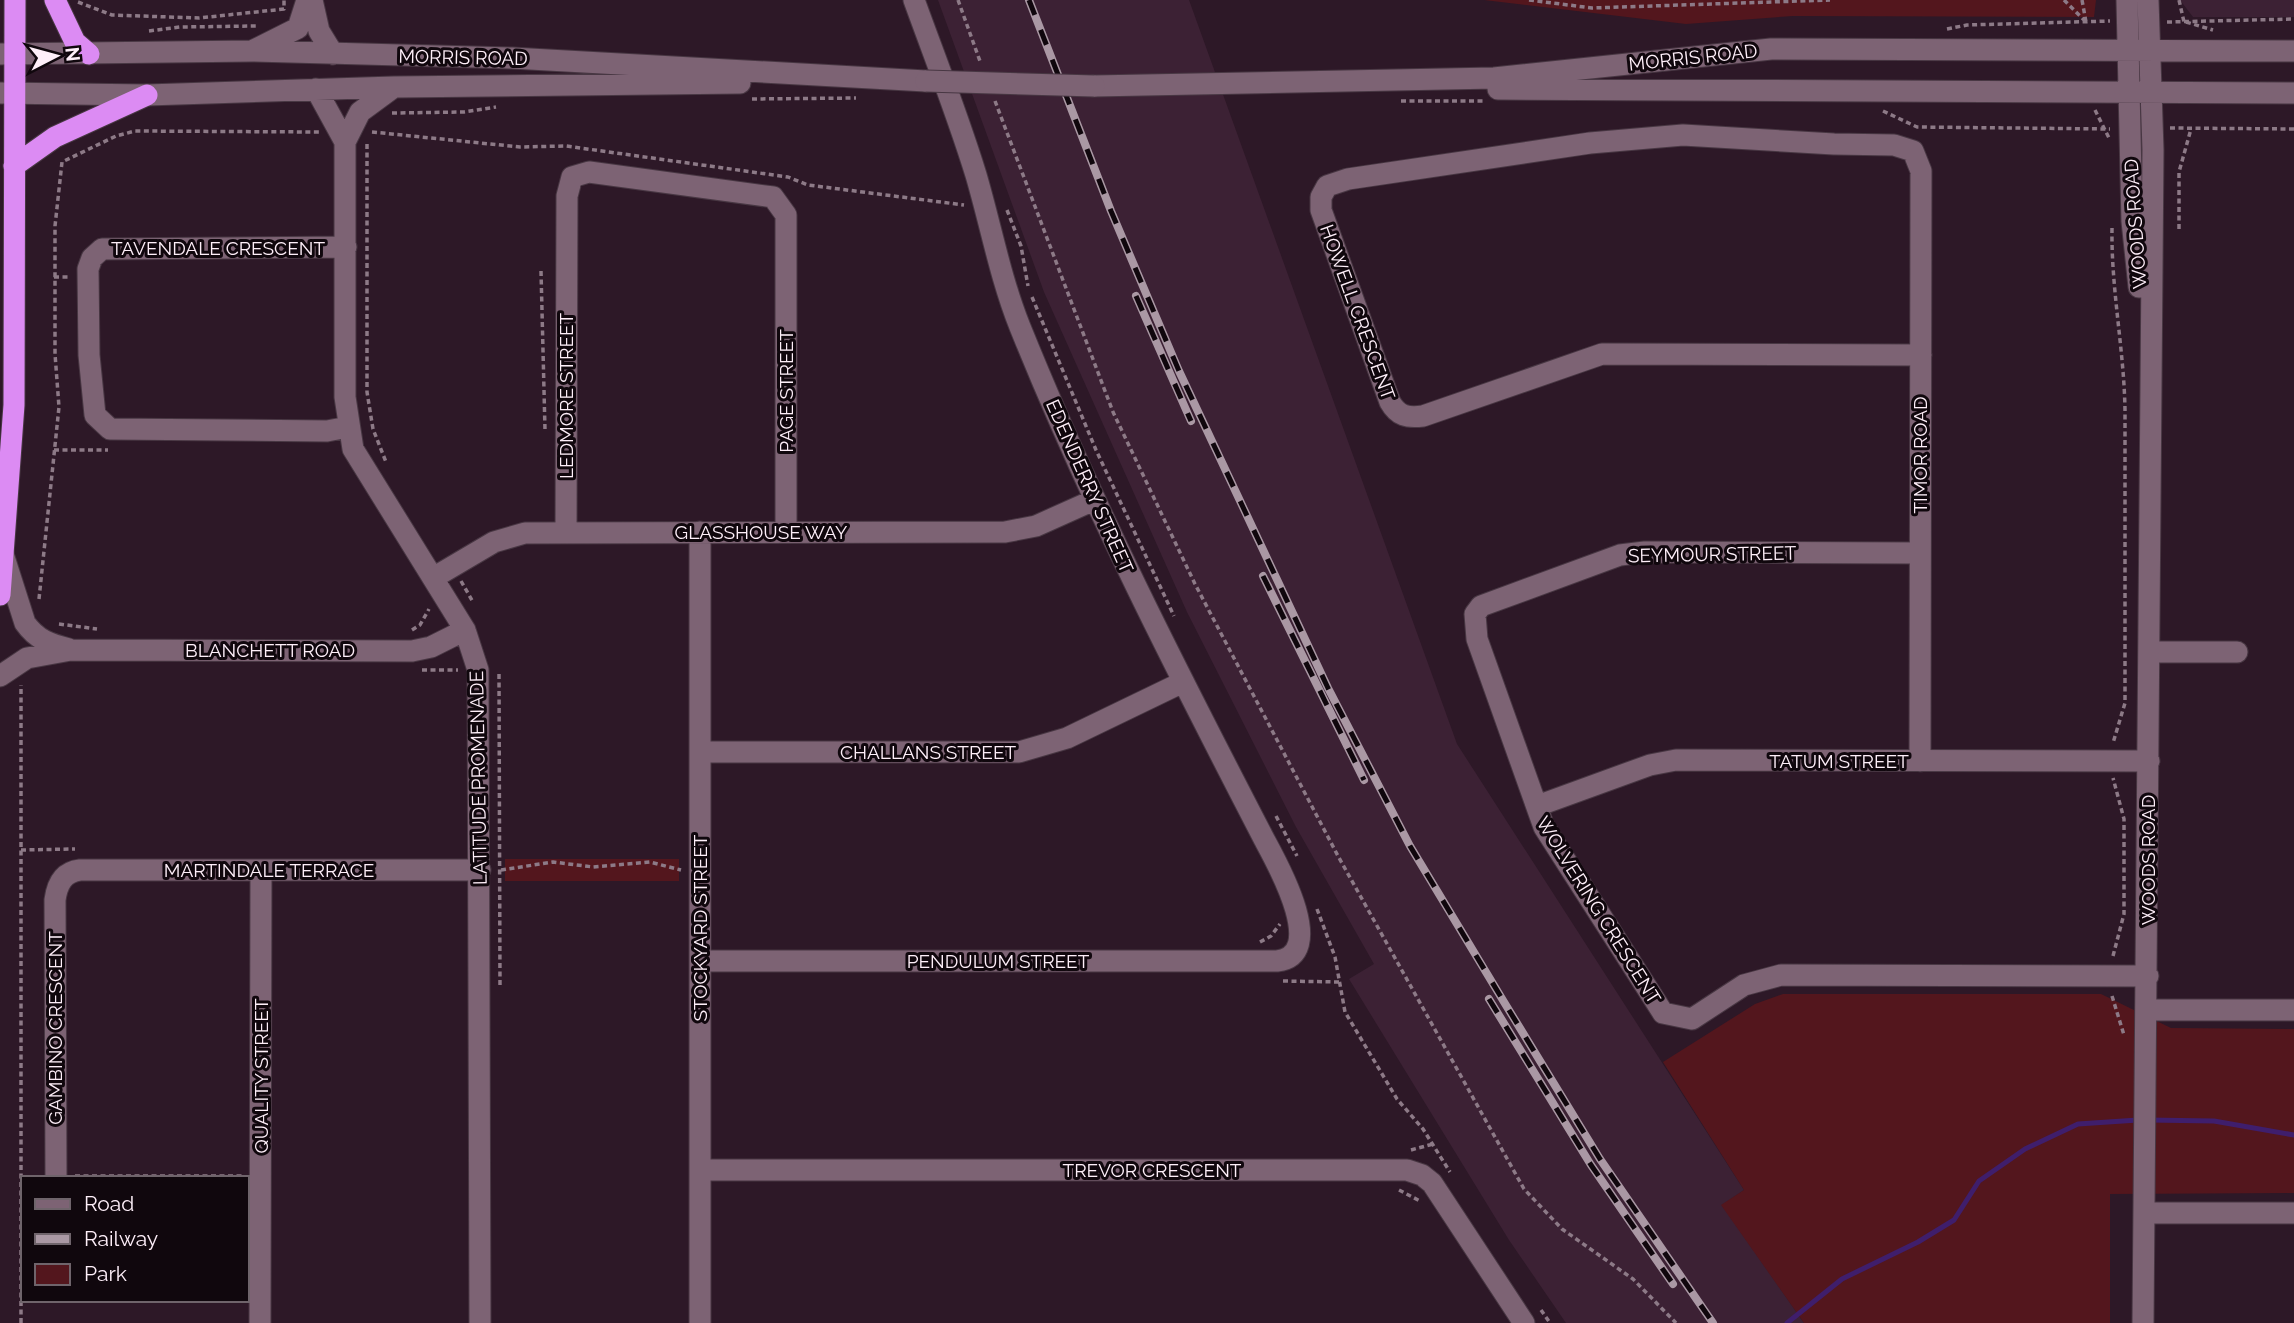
<svg xmlns="http://www.w3.org/2000/svg" width="2294" height="1323" font-family="Raleway,sans-serif">
<style>
.built{fill:#3c2134}
.green{fill:#53161d}
.lines{fill:none;stroke-linecap:round;stroke-linejoin:round}
.stream{stroke:#3f1e6c;stroke-width:5}
.minor-casing{stroke:#483743;stroke-width:23}
.highway-casing{stroke:#483743;stroke-width:23}
.path{stroke:#8d7a87;stroke-width:3.5;stroke-dasharray:5 3.5;stroke-linecap:butt}
.minor{stroke:#7d6374;stroke-width:21}
.highway{stroke:#dc8bf3;stroke-width:21}
.rail-casing{stroke:#aa98a4;stroke-width:8}
.rail{stroke:#10070d;stroke-width:5;stroke-dasharray:16;stroke-linecap:butt}
.minor-bridge-casing{stroke:#483743;stroke-width:23;stroke-linecap:butt}
.minor-bridge{stroke:#7d6374;stroke-width:21}
.labels{text-anchor:middle;dominant-baseline:central;stroke-width:6;stroke-linejoin:round;paint-order:stroke}
.street-label{font-size:19px;fill:#feeff9;stroke:#10070d}
</style>
<rect width="100%" height="100%" fill="#2d1827"/>
<path class="built" d="M938 0H1189L1457 744 1744 1190 1722 1205 1804 1323H1566L1509 1240 1349 979 1374 964 1296 827 1187 612 1044 292Z
M2180 0H2294V17H2193Z"/>
<path class="green" d="M1484 0H2096L2094 17 1793 16 1686 24Z
M505 859H679V881H505Z
M1783 994H2101L2171 1028 2294 1029V1193L2110 1194V1323H1804L1721 1205 1744 1190 1663 1062 1755 1004Z"/>
<g class="lines">
<path class="stream" d="M2148 1120 2214 1121 2294 1135
M1787 1323 1842 1279 1918 1242 1954 1220 1979 1181 2025 1149 2078 1124 2138 1120"/>
<g class="minor-casing">
<path id="minor" d="M312 0 319 31 333 54
M2127 0 2132 221 2139 287
M254 50 298 28 307 0
M0 54 253 51 512 58 926 81
M1094 86 1494 78 1771 49 2294 51
M394 87 360 112 345 142V397L353 449 465 630 478 670 480 1323
M316 89 345 142
M1498 89 2294 93
M0 93 147 95 394 87 740 83
M346 247 102 249 92 258 88 269 89 355 95 415 110 429 327 431 348 427
M566 532 567 196 572 177 589 172 773 197 786 215V532
M1920 553 1645 552 1620 555 1481 606 1475 614 1477 639 1544 827 1663 1013 1692 1019 1744 985 1781 975 2148 976
M3 554 25 623C37 640 50 644 69 649
M433 578 494 542 525 533 1005 532 1036 526 1094 500
M2149 652H2237
M0 676 27 658 71 650 412 651 431 647 465 630
M701 752H1019L1067 738 1183 682
M1920 761 1921 171 1913 151 1894 145 1834 144 1683 135 1590 143 1348 179 1327 186 1321 197V210L1390 402C1398 416 1407 418 1423 416L1602 354 1921 355
M1537 806 1650 765 1676 760 2149 761
M700 961H1277C1329 955 1277 863 1264 839 1177 671 1091 503 1020 327 1000 277 991 226 976 175 958 116 935 58 914 0
M2147 1010H2294
M700 1170H1407L1422 1175 1432 1183 1524 1323
M56 1178 55 900C57 885 63 872 80 870H480
M2145 1213H2294
M260 1323 261 870
M700 1323V532
M2143 1323 2153 150 2148 0"/>
</g>
<g class="highway-casing">
<path id="highway" d="M55 0 75 42 89 54
M14 166 55 137 147 95
M0 595 14 405 15 0"/>
</g>
<path class="path" d="M958 0 981 64
M1529 0 1592 8 1830 0
M2064 0 2086 22
M2082 0 2086 22
M2179 0 2184 22
M78 2 112 15 199 18 284 9V0
M2167 22 2294 19
M2186 22 2213 30
M1947 29 1967 25 2110 21
M149 31 180 27 256 26
M752 99 856 98
M995 101 1113 412 1195 584 1338 856 1524 1189 1562 1229 1633 1279 1676 1323
M1401 101H1484
M2095 110 2110 140
M1883 111 1917 127 2110 129
M392 113 464 112 496 107
M2170 128 2294 129
M372 132 520 147 566 146 788 177 808 185 964 205
M367 144V392L373 429 386 462
M1007 210 1021 246 1028 286
M2112 228C2111 289 2124 349 2125 410V703L2113 743
M2179 229V172L2191 129
M541 271 545 430
M54 277H70
M1032 297 1096 450 1174 616
M54 450H108
M461 581 473 602
M39 599 59 407 55 354V226L62 162 116 136 135 131 319 132
M59 624 97 629
M412 630 420 625 429 609
M422 670H458
M499 674 500 988
M1276 816 1297 856
M21 850 75 849
M501 870 553 862 593 867 650 862 681 870
M1317 909 1335 957 1345 1012 1397 1099 1423 1129 1450 1172
M1260 942 1271 936 1280 924
M2113 956 2124 914V819L2113 778
M1283 981 1340 982
M2112 996 2124 1035
M1411 1150 1433 1144
M75 1176H242
M1399 1190 1420 1201
M1541 1310 1550 1323
M21 1323V685"/>
<use href="#minor" class="minor"/>
<use href="#highway" class="highway"/>
<g class="rail-casing">
<path id="rail" d="M1029 0 1111 211 1179 371 1328 688 1410 846 1504 1002 1600 1159 1713 1323
M1136 296 1191 421
M1263 576 1364 780
M1489 999 1591 1165 1673 1284"/>
</g>
<use href="#rail" class="rail"/>
<g class="minor-bridge-casing">
<path id="minor-bridge" d="M926 81 1094 86"/>
</g>
<use href="#minor-bridge" class="minor-bridge"/>
</g>
<g class="labels">
<g class="street-label">
<text transform="translate(463 57) rotate(1)">MORRIS ROAD</text>
<text transform="translate(1693 57) rotate(-6)">MORRIS ROAD</text>
<text transform="translate(2135 224) rotate(-94)">WOODS ROAD</text>
<text x="218" y="248">TAVENDALE CRESCENT</text>
<text transform="translate(1358 312) rotate(70)">HOWELL CRESCENT</text>
<text transform="translate(786 391) rotate(-90)">PAGE STREET</text>
<text transform="translate(566 396) rotate(-90)">LEDMORE STREET</text>
<text transform="translate(1920 455) rotate(-90)">TIMOR ROAD</text>
<text transform="translate(1090 486) rotate(66)">EDENDERRY STREET</text>
<text x="761" y="532">GLASSHOUSE WAY</text>
<text transform="translate(1712 554) rotate(-1)">SEYMOUR STREET</text>
<text x="270" y="650">BLANCHETT ROAD</text>
<text x="928" y="752">CHALLANS STREET</text>
<text x="1839" y="761">TATUM STREET</text>
<text transform="translate(478 778) rotate(-91)">LATITUDE PROMENADE</text>
<text transform="translate(2148 860) rotate(-90)">WOODS ROAD</text>
<text x="269" y="870">MARTINDALE TERRACE</text>
<text transform="translate(1599 910) rotate(58)">WOLVERING CRESCENT</text>
<text transform="translate(700 928) rotate(-90)">STOCKYARD STREET</text>
<text x="998" y="961">PENDULUM STREET</text>
<text transform="translate(55 1028) rotate(-90)">GAMBINO CRESCENT</text>
<text transform="translate(261 1076) rotate(-90)">QUALITY STREET</text>
<text x="1152" y="1170">TREVOR CRESCENT</text>
</g>
</g>
<rect x="21" y="1176" width="228" height="126" fill="#10070d" stroke="#6f646b" stroke-width="2"/>
<rect x="35" y="1199" width="35" height="10" fill="#7d6374" stroke="#6f646b" stroke-width="2"/>
<text x="84" y="1211" font-size="21" fill="#feeff9">Road</text>
<rect x="35" y="1234" width="35" height="10" fill="#aa98a4" stroke="#6f646b" stroke-width="2"/>
<text x="84" y="1246" font-size="21" fill="#feeff9">Railway</text>
<rect x="35" y="1264" width="35" height="21" fill="#53161d" stroke="#6f646b" stroke-width="2"/>
<text x="84" y="1281" font-size="21" fill="#feeff9">Park</text>
<g transform="translate(56 56) rotate(84)" stroke="#10070d" stroke-width="5" paint-order="stroke">
<path d="M0-5L12 26L0 18L-12 26Z" fill="#feeff9"/>
<text y="-10" font-size="19" font-weight="bold" text-anchor="middle" fill="#feeff9">N</text>
</g>
</svg>
